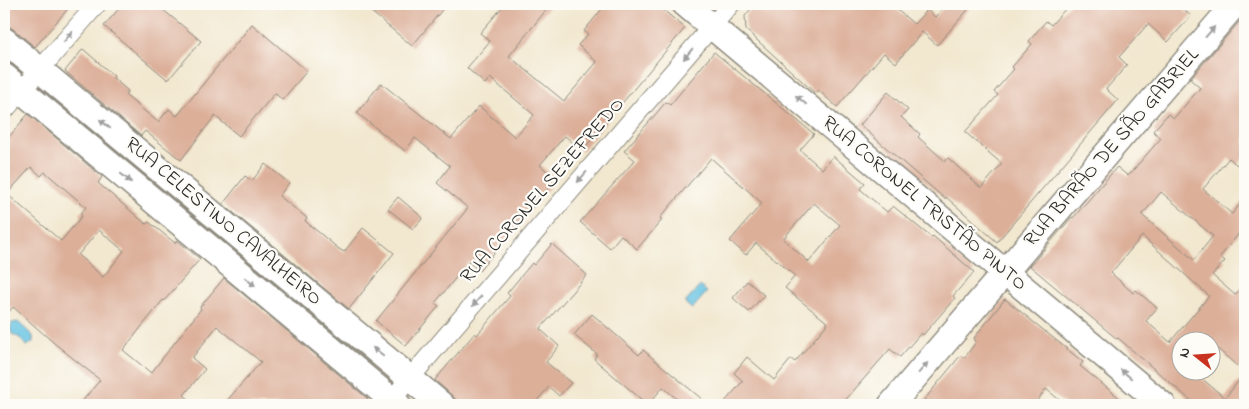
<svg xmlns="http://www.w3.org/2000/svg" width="1249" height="409" font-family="'Indie Flower',sans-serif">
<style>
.green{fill:#8cd38d;stroke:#5c7f5c}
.water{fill:#64c2e2;stroke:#487686}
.building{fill:#dcaf99;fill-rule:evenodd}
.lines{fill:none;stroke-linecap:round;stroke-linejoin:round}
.minor-casing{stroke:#8e8a7e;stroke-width:20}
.secondary-casing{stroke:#8e8a7e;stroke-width:28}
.minor{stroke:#fff;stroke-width:18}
.secondary{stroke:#fff;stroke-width:25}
.oneway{fill:#a0a0a0}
.labels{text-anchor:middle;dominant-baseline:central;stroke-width:4.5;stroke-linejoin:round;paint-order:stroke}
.street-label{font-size:20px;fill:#2b2b2b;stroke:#fdfcf7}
</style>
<rect width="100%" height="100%" fill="#fdfcf7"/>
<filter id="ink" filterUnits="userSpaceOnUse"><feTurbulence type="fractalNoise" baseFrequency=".02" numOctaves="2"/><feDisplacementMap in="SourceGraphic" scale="10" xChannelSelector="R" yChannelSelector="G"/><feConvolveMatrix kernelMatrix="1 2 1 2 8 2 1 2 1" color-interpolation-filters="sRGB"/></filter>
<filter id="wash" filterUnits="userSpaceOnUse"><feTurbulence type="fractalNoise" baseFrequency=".0096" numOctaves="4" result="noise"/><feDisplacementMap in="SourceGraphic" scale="20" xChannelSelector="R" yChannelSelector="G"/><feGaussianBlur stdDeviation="1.12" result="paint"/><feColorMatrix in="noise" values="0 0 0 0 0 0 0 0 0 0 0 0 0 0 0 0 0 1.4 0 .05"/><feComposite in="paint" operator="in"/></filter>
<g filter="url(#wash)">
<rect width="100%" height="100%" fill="#f2e8d0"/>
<path class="green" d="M64 106 373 362 369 367 60 110Z"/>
<path class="water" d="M700 286 707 292 692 309 685 303Z
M18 322 33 336V342L27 346 20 338 12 334 10 328 12 323Z"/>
<g id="blocks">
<path class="building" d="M4 4H72L35 47 13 29 4 24Z
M123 4H156L201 41 168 80 104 26Z
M362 4H447L412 46Z
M505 4H551L509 56 564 101 597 62 578 45 588 34 584 31 606 4H656L685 28 582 151 565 136 540 165 556 179 479 271 469 262 435 303 439 306 406 346 376 321 468 208 437 183 450 166 415 138 405 151 357 113 381 83 451 139 479 106 515 137 534 115 490 78 485 84 467 68 490 41 480 33Z
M755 4H890L914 24 927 10 935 17 947 4H973L937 45 922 32 896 63 884 53 837 107 818 90 815 93 746 30 745 16Z
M1070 4H1177L1191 16 1168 42 1148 24 1119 57 1127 65 1106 89 1118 100 997 242 946 197 945 199 860 125 888 92 908 110 901 117 920 134 918 137 945 161 948 158 981 188 1002 164 965 132 998 95 994 92 1014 69 1012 67 1032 44 1029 41 1046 21 1051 25Z
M1245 15V155L1237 165 1229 158 1203 189 1232 214 1245 198V226L1220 257 1225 261 1212 275 1235 295 1245 283V373L1212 344V342H1182V372H1194L1225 398 1245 373V405H1196L1118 338 1117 339 1030 266 1072 217 1073 218 1117 167 1128 176 1161 138 1153 131 1168 114 1174 118 1200 88 1190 79ZM1161 192 1213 236 1194 260 1142 215ZM1142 236 1209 296 1170 342 1146 321 1157 308 1136 290 1133 293 1111 273Z
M252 24 307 71 282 100 275 93 239 136 215 116 181 160 145 131 141 136 65 71 83 49 114 76 113 78 128 91 125 95 158 122 169 109 177 116Z
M714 52 814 134 800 150 822 169 833 156 865 183 860 189 887 212 893 206 932 238 933 236 974 272 953 296 955 298 923 335 921 333 900 357 890 349 841 405H722L743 381 734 373 747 357 774 380 791 359 795 362 828 323 785 288 795 276 770 255 756 243 746 255 730 241 762 203 711 158 660 218 662 220 637 249 621 235 610 248 580 222 635 160 624 151 666 102 670 105ZM814 203 840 225 809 262 783 239Z
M28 114 102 177 98 183 146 224 149 222 175 243 177 240 200 259 164 301 163 300 123 350 151 373 201 309 200 307 224 278 368 399 363 405H223L261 362 217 326 192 358 205 369 184 395 196 405H79L100 380 54 343 13 307 4 318V143ZM31 167 41 176 45 172 86 207 80 214 82 216 61 241 7 194ZM99 230 124 251 103 277 78 255Z
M265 164 289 183 279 196 307 218 305 221 339 249 344 252 363 228 394 253 349 309 223 204 245 176 252 181Z
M398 197 423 218 413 229 388 209Z
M552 244 587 275 540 329 559 346 546 362 571 383 559 396 549 387 533 405H462L435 380 475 333 477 335 510 296 507 293 532 263 534 265Z
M747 281 764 295 749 312 733 298Z
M1005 299 1083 362 1080 366 1128 405H1066L1046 389 1034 405H920L960 356 965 357 976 342 974 338Z
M592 314 639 355 643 350 709 405H684L663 387 648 405 594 359 597 354 574 335Z"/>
</g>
</g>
<g filter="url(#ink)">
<use href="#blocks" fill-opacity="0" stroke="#8e8a7e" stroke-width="1"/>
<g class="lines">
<g class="minor-casing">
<path id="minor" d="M4 111 97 4
M387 405 731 4"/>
</g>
<g class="secondary-casing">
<path id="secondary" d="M685 4 1163 405
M4 40 442 405
M4 76 398 405
M891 405 1235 4"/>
</g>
<use href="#minor" class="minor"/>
<use href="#secondary" class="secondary"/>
</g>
<defs><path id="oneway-solid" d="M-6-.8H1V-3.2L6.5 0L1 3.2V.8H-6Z" transform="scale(1.25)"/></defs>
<g class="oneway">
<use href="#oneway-solid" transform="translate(1210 32) rotate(-49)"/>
<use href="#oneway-solid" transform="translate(68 37) rotate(-49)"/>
<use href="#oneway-solid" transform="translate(688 54) rotate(130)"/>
<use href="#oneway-solid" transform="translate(801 100) rotate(-140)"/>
<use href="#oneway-solid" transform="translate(105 124) rotate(-140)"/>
<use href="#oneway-solid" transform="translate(582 177) rotate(131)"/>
<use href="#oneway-solid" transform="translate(126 178) rotate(40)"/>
<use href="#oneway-solid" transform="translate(250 282) rotate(40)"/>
<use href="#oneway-solid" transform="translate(477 301) rotate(131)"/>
<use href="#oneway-solid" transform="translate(378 352) rotate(-140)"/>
<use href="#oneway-solid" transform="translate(923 368) rotate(-49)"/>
<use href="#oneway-solid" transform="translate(1126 374) rotate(-140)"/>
</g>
</g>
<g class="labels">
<g class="street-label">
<text transform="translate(1112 148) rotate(-49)">RUA BARÃO DE SÃO GABRIEL</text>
<text transform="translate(543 191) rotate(-49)">RUA CORONEL SEZEFREDO</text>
<text transform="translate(924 204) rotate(40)">RUA CORONEL TRISTÃO PINTO</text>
<text transform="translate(223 222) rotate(40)">RUA CELESTINO CAVALHEIRO</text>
</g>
</g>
<rect width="1249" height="409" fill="none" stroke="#fdfcf7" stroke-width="20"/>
<g transform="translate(1196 356) rotate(287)"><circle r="24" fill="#fdfcf7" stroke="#a9a8a5"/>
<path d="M0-4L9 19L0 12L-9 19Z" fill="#c8321e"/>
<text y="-8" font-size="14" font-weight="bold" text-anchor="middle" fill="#2b2b2b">N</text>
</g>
</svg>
